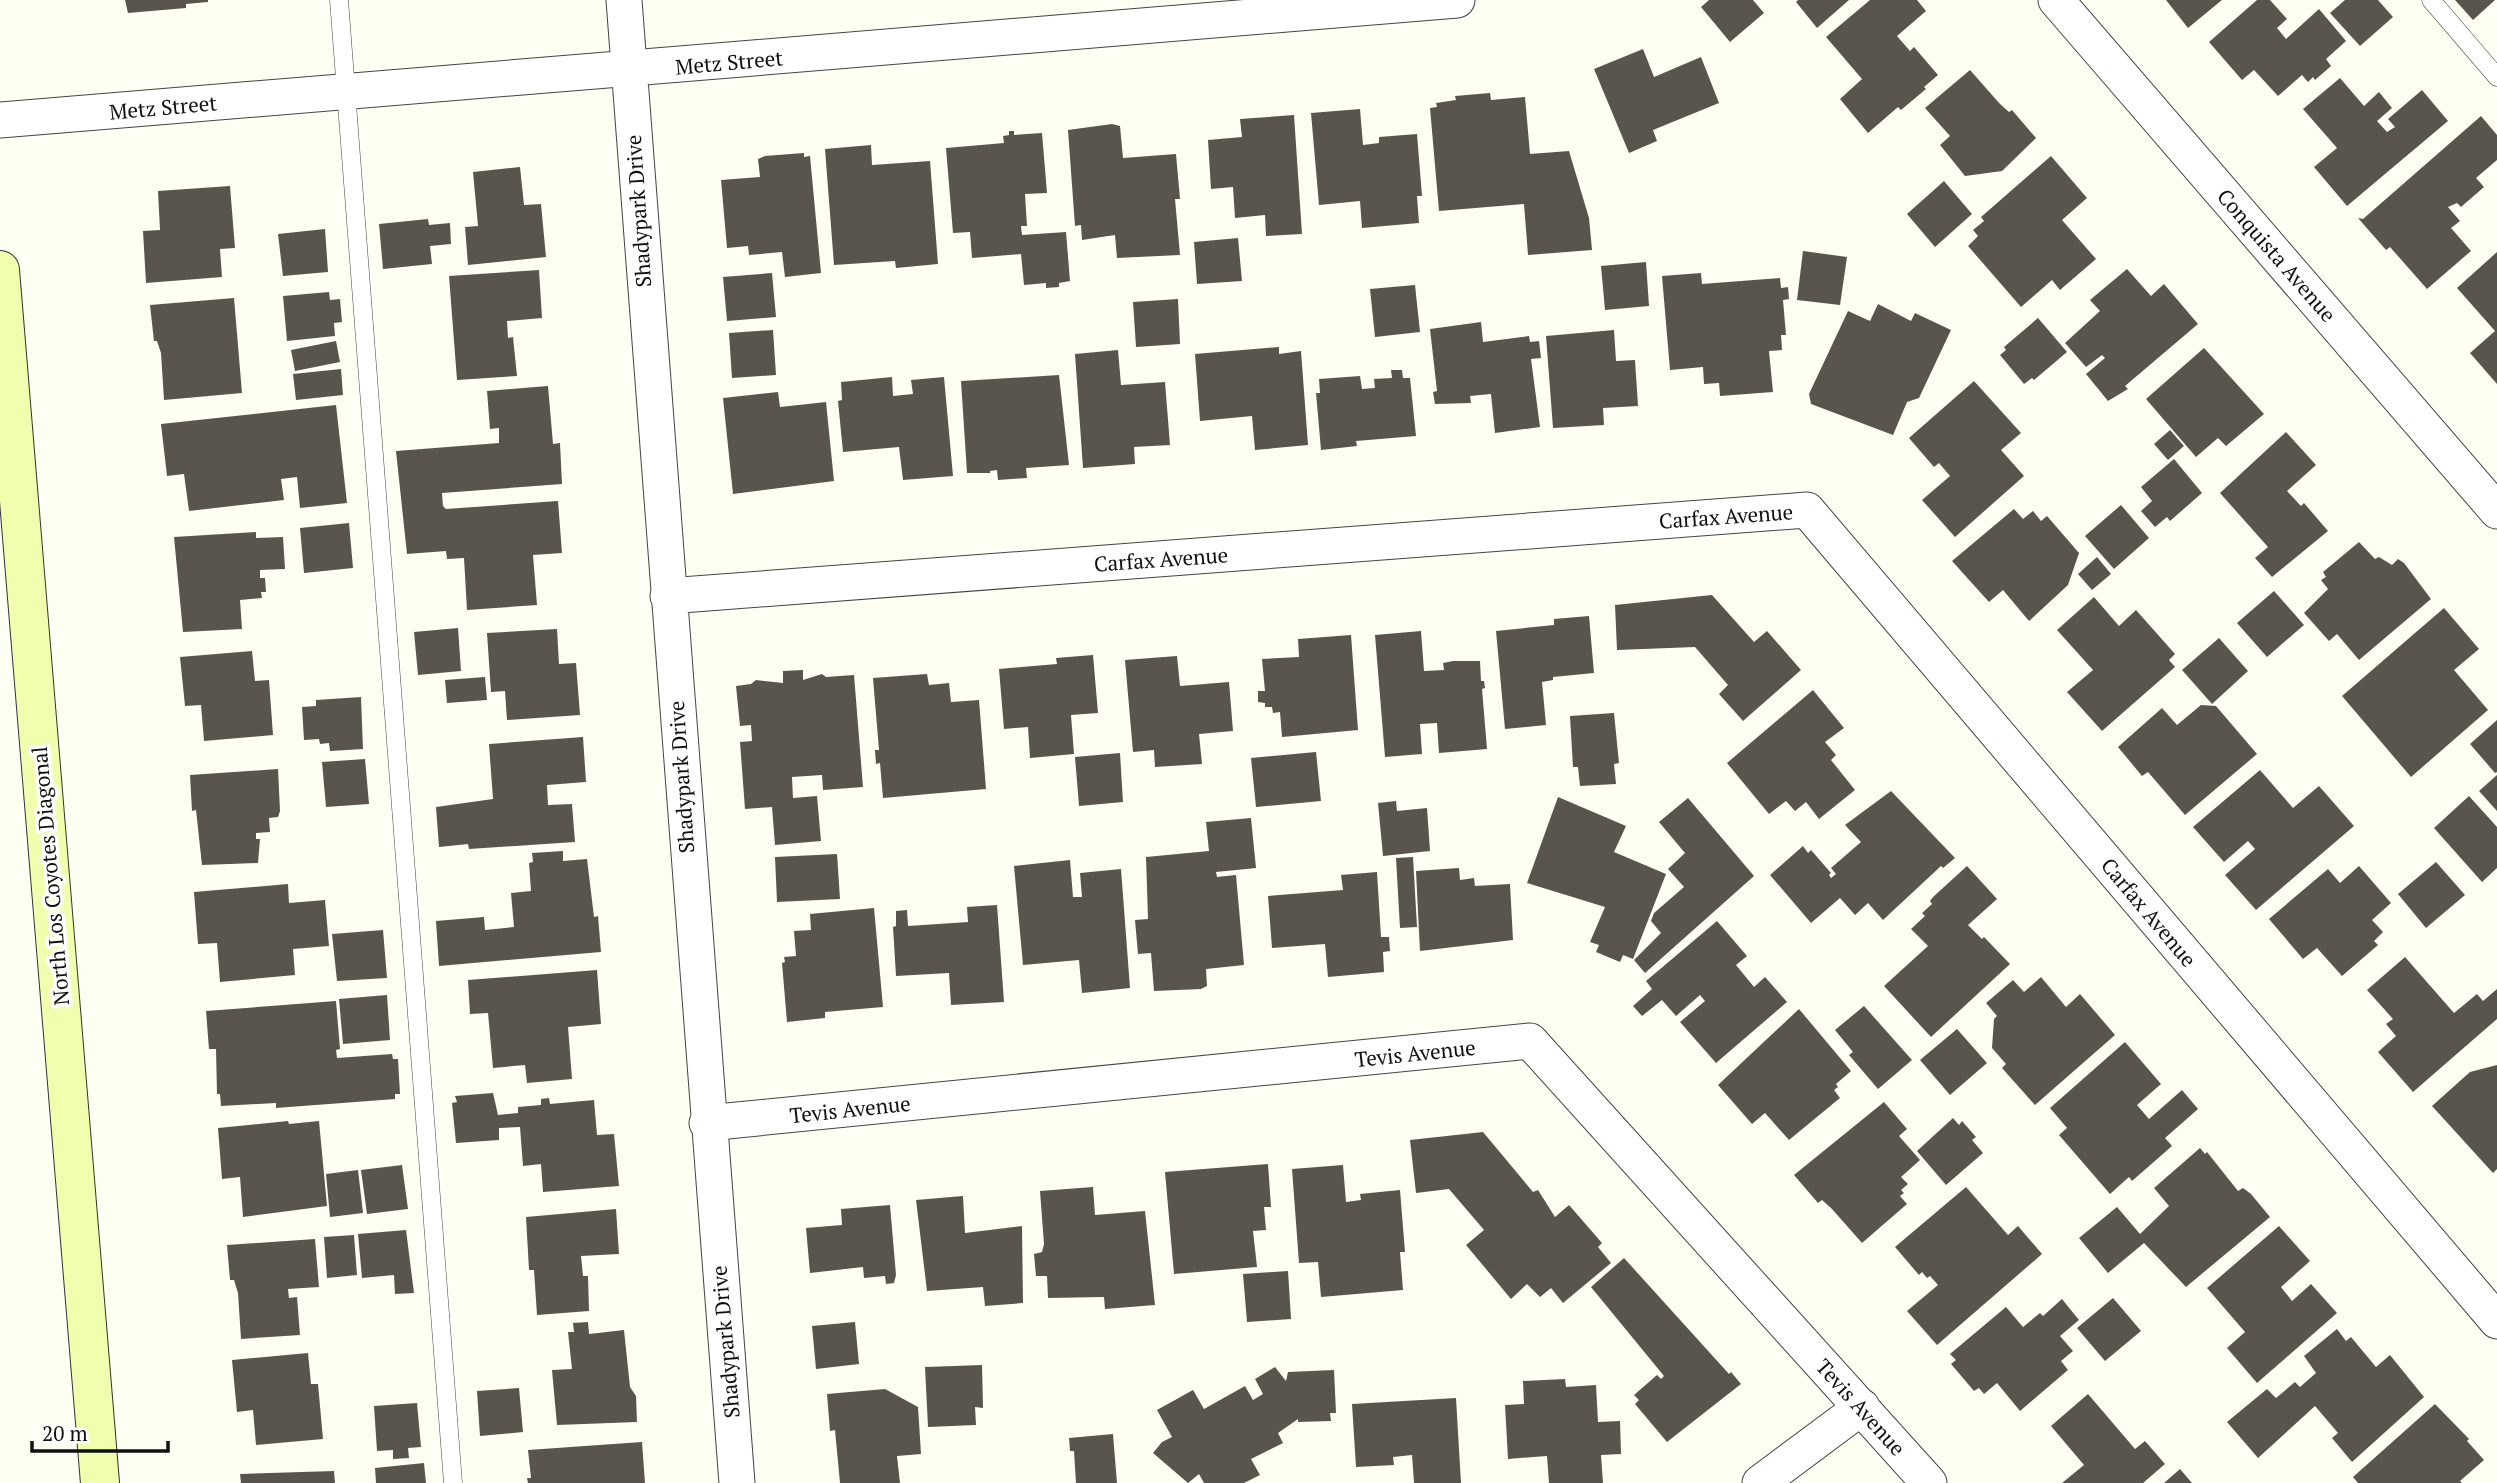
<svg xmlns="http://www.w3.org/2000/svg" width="2497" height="1483" font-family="'PT Serif',serif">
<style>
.building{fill:#59554c}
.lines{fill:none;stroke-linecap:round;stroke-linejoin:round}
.service-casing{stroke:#434343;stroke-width:19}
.minor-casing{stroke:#434343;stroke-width:37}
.secondary-casing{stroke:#323232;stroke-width:40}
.service{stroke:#fff;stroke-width:18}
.minor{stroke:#fff;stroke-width:35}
.secondary{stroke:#efffae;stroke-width:38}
.labels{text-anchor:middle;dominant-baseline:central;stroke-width:7;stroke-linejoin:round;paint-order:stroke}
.street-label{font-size:21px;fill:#101010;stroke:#fff}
</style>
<rect width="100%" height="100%" fill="#fefff3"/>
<path class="building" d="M125 0H208V2L186 4V8L128 13Z
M1709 0H1753L1764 13 1730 42 1701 7Z
M1798 0H1849L1817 28 1796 2Z
M1870 0H1917L1926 11 1897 36 1910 51 1914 47 1938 75 1924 87 1926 89 1901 110 1898 107 1868 133 1840 99 1862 79 1826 37Z
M2166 0H2222L2188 28Z
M2257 0H2270L2287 19 2277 28 2286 39 2319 9 2346 41 2326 59 2331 66 2315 80 2313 77 2308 82 2302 75 2278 96 2254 70 2242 80 2209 42Z
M2345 0H2378L2393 17 2360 46 2330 13Z
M2455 0H2495L2473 20Z
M1643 49 1654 77 1701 57 1719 103 1653 130 1657 141 1629 153 1594 69Z
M1970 70 2000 104 2009 112 2012 110 2036 138 2002 171 1965 176 1940 145 1950 136 1925 108Z
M2340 78 2364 106 2379 92 2392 108 2377 121 2387 132 2395 127 2388 119 2422 90 2448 121 2347 206 2314 167 2337 148 2303 109Z
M1490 93 1491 100 1525 97 1530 154 1569 151 1589 218 1592 250 1528 255 1524 204 1439 211 1430 108 1437 107 1436 103 1456 100 1455 96Z
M1360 109 1363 145 1379 143V137L1417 134 1422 196H1417L1419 223 1362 228 1360 201 1319 205 1311 113Z
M1294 115 1302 234 1266 236 1265 215 1235 218 1233 187 1211 189 1208 140 1242 137 1240 119Z
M2481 116 2497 135V160L2476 178 2484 187 2461 207 2457 203 2448 207 2460 221 2451 228 2471 251 2427 289 2390 247 2386 250 2358 218 2363 219Z
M1112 124 1120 126 1123 158 1176 154 1180 199H1175L1180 255 1117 258 1115 235 1082 240 1081 225 1075 226 1068 130Z
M1009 131H1014V135L1042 133 1047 193 1025 194 1027 226H1021L1022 235 1066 232 1070 281 1059 283V287L1046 288V283L1024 285 1021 254 972 258 970 232 953 233 946 148 1004 143 1003 136 1009 135Z
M871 145 872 165 930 161 938 264 896 268 895 261 834 265 825 149Z
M804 153V157L810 156 821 273 785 277 782 252 749 255 748 246 727 248 721 180 760 177 758 159 765 156Z
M2051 156 2087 198 2062 220 2096 259 2060 290 2052 280 2021 307 1968 246 1978 236 1973 230 1984 221 1981 217Z
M520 167 524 205 541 204 546 257 468 265 465 227 478 226 473 172Z
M1944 181 1972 214 1935 247 1907 214Z
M230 186 235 248 220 249 222 277 146 283 143 231 160 230 158 191Z
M428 219 429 225 450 223 451 244 430 246 432 264 383 269 379 224Z
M325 229 328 272 283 276 278 234Z
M1238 238 1242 281 1197 284 1194 242Z
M1803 251 1847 257 1840 305 1797 300Z
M2497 252V384L2470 353 2495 331 2457 288Z
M1646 262 1649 306 1605 310 1601 266Z
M2127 269 2151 296 2164 284 2198 324 2125 386 2128 389 2108 401 2086 374 2105 358 2102 355 2086 367 2065 343 2100 311 2090 300Z
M539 270 542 318 507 321 508 338 513 337 517 376 457 380 449 276Z
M772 273 776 317 727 321 723 277Z
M1701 273 1702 284 1780 278 1781 288 1788 287 1789 299 1783 300 1786 335H1781L1782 350 1769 351 1773 392 1720 396 1719 383 1704 384 1703 367 1670 370 1662 276Z
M1415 285 1420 332 1375 337 1370 289Z
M329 292 330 300 340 299 342 322 334 323 335 336 287 341 283 296Z
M234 298 242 393 164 400 161 353 157 341H154L150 305Z
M1178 299 1180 344 1136 347 1133 302Z
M1878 304 1911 321 1915 313 1951 330 1919 398 1907 402 1893 435 1811 404 1809 394 1848 311 1870 321Z
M2038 318 2067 352 2034 380 2032 378 2024 384 2000 355 2006 350 2004 347Z
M1481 322 1483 342 1529 336 1530 342 1539 341 1541 358 1531 359 1540 427 1495 433 1491 394 1470 396 1471 403 1435 404 1433 392 1437 391 1430 329Z
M773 330 776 375 732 378 729 333Z
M1614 330 1616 361 1635 360 1638 406 1603 408 1604 425 1553 428 1546 336Z
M336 341 340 362 295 371 291 350Z
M1279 347V354L1301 351 1308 445 1255 450 1252 416 1200 421 1195 354Z
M2204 348 2264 414 2226 446 2218 438 2196 457 2146 399Z
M1118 350 1121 385 1165 382 1170 445 1134 447 1135 464 1083 468 1075 354Z
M341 369 343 395 296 400 293 374Z
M1391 370H1402L1403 378H1410L1416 436 1356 441 1357 446 1321 450 1316 393H1320L1319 379 1360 376 1362 389 1375 388 1374 379 1392 378Z
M1059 375 1069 465 1026 468 1027 478 998 480 997 470 990 471V473H967L961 381Z
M892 377 893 396 913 394 911 380 944 377 953 476 903 480 899 447 843 452 838 401 842 400 841 382Z
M1974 381 2021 433 2001 450 2024 476 1955 537 1922 500 1950 476 1939 463 1934 467 1909 438Z
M548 386 553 444 560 443 562 484 442 493 443 506 446 509 558 501 562 553 533 555 537 605 467 610 464 558 447 559 446 551 407 554 396 451 499 443V428L490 429 487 391Z
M778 392 780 407 826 402 834 481 733 494 723 398Z
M336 405 347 503 300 508 297 477 281 479 284 500 189 511 184 474 167 476 161 424Z
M2170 430 2184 446 2168 460 2154 444Z
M2286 432 2316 465 2287 491 2301 506 2304 503 2328 531 2272 577 2255 558 2268 547 2220 493Z
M2174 459 2202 493 2170 521 2167 517 2155 527 2141 511 2152 501 2141 487Z
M2121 505 2149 538 2114 569 2085 536Z
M2014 509 2023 519 2033 511 2041 521 2047 516 2079 553 2068 585 2029 621 2003 590 1989 602 1952 561Z
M349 523 353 568 304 573 300 528Z
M256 532V538L283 537 285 569 260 570V578H265L266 592H261L262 598 240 600 242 629 183 632 174 537Z
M2359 542 2375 559 2379 557 2392 565 2398 559 2404 563 2431 599 2359 660 2337 634 2329 641 2304 613 2328 589 2321 580 2326 577 2323 572Z
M2097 557 2111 574 2092 590 2078 574Z
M2274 591 2304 625 2267 657 2237 623Z
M1712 595 1754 642 1767 631 1801 670 1743 721 1719 694 1728 685 1695 647 1617 650 1615 605Z
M2094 597 2119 626 2136 610 2175 654 2169 660 2175 667 2102 731 2067 692 2093 670 2057 630Z
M2444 608 2479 649 2454 670 2488 710 2411 777 2342 696Z
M1589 616 1594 673 1553 677V680L1542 682 1546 725 1505 729 1496 631 1554 625V619Z
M458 628 461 671 418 675 414 632Z
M557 629 559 664 576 663 580 715 507 720 505 691 491 692 487 633Z
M1421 631 1424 671 1444 670 1443 663 1453 661H1480L1481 681H1484L1485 688 1482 689 1487 749 1439 753 1437 723 1420 724 1422 754 1385 757 1375 635Z
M1351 635 1358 730 1282 737 1280 712 1273 713 1272 707H1265V703L1258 702V691H1265L1262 659 1299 657 1298 639Z
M2219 638 2248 671 2212 704 2182 670Z
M252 651 255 681 269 680 273 735 204 741 201 705 185 706 180 657Z
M1093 655 1098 713 1071 715 1074 754 1030 758 1028 727 1004 729 999 669 1057 664 1056 658Z
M1177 656 1180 686 1229 682 1233 731 1199 734 1202 764 1155 767 1154 750 1133 752 1125 660Z
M803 670V680L822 674 826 677 854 675 863 787 823 790 822 775 792 777 793 798 817 796 821 841 775 845 772 807 745 809 740 742 752 741 751 725 740 726 736 686 751 684 756 680 783 683V671Z
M927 674 929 685 949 683 951 702 979 700 986 789 883 798 880 763 876 764 875 750H879L873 678Z
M485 677 487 700 447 703 445 680Z
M1813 690 1844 728 1825 742 1836 755 1831 760 1855 790 1819 819 1806 802 1795 811 1786 801 1769 814 1727 763Z
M361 697 363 749 330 751 329 743 320 744 319 739 304 740 302 707 316 706V700Z
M2201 705 2216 706 2257 754 2185 815 2148 772 2142 776 2118 747 2162 708 2177 725Z
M1614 713 1619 763 1614 764 1616 784 1580 786 1578 767H1573L1570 716Z
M2497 720V772L2495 773 2470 744Z
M583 737 586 782 547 785 548 805 572 804 575 842 469 849 468 844 439 847 436 807 493 799 489 744Z
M1316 752 1321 801 1256 807 1251 758Z
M1120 753 1123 802 1079 806 1075 757Z
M365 759 369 804 326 807 322 762Z
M278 769 280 811 278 817 269 818 270 832 256 833V839H260L258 863 202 865 196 810 192 811 190 775Z
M2260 770 2293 808 2319 786 2354 826 2256 910 2225 875 2255 849 2248 841 2224 862 2193 827Z
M2497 775V811L2479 791Z
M1891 791 1955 858 1943 868 1941 866 1883 920 1868 903 1855 915 1840 898 1811 923 1770 875 1803 846 1808 853 1811 850 1831 873 1829 875 1831 878 1836 874 1831 868 1861 842 1845 825Z
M2469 796 2497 827V868L2482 882 2434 828Z
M1558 797 1626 826 1614 852 1666 874 1633 959 1623 955 1620 962 1596 952 1599 945 1590 942 1605 907 1527 883Z
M1688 798 1754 876 1645 973 1634 960 1661 933 1651 921 1654 913 1684 887 1668 869 1685 853 1659 822Z
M1396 801 1397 811 1427 808 1430 851 1383 856 1378 803Z
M1251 818 1256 868 1216 872 1217 877 1236 875 1244 965 1206 969 1207 986 1201 989 1154 991 1151 953 1138 954 1135 920 1148 919 1146 857 1209 851 1206 822Z
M563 851V861L587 859 594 917 598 916 601 952 439 966 436 921 484 917 485 930 514 927 511 893 531 891 529 863 533 862 532 853Z
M837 854 840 899 777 902 775 857Z
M1413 857 1417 927 1400 928 1396 858Z
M1070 860 1073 897H1082L1080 873 1121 869 1130 988 1082 993 1079 960 1023 965 1014 866Z
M2436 862 2465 895 2426 928 2398 894Z
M1967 866 1997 899 1968 925 1982 939 1984 937 2010 964 1931 1037 1884 986 1928 946 1911 929 1925 916 1922 913 1932 904 1930 901 1933 897Z
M2359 866 2391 903 2372 920 2383 932 2374 941 2378 945 2342 976 2317 948 2303 959 2269 919 2328 869 2340 883Z
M1459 868 1460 880 1474 878 1475 886 1510 884 1513 940 1420 951 1416 871Z
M1377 872 1381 937H1389L1390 951 1383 952 1384 972 1328 977 1325 944 1272 948 1268 896 1343 890 1341 875Z
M288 884 289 903 325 900 329 946 293 949 295 975 220 982 217 943 198 944 194 892Z
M997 905 1004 1002 951 1005 949 973 896 976 893 927 896 926V911L907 910 908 926 968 922 967 907Z
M874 908 883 1007 825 1012V1018L787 1022 782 963 785 962 784 957 796 956 794 931 811 930 810 914Z
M1717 921 1747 956 1736 965 1754 987 1765 977 1787 1002 1716 1063 1680 1022 1705 1001 1700 995 1676 1016 1662 1000 1642 1016 1633 1006 1652 989 1646 981Z
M383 930 387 978 337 981 332 934Z
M2405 957 2454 1013 2477 994 2483 1001 2497 989V1019L2413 1092 2378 1052 2396 1036 2386 1024 2393 1019 2367 990Z
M597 970 601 1024 568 1027 572 1079 527 1083 525 1065 493 1068 488 1013 470 1014 468 980Z
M2041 977 2066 1007 2080 994 2115 1035 2035 1105 2002 1068 2006 1064 1992 1048 1994 1019 1997 1016 1986 1003 2013 980 2024 992Z
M387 995 390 1040 343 1044 339 999Z
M336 1001 340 1049 336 1050 337 1058 392 1054 393 1059H398L400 1094H395V1099L276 1108V1103L221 1106 220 1094H217L216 1049H209L206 1011Z
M1864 1006 1912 1060 1878 1089 1849 1055 1853 1052 1835 1030Z
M1799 1009 1851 1071 1836 1084 1838 1087 1834 1090 1840 1098 1789 1140 1765 1113 1752 1124 1718 1085Z
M1957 1029 1987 1063 1950 1095 1920 1060Z
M2125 1042 2161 1084 2137 1105 2149 1119 2182 1090 2198 1109 2165 1138 2172 1146 2132 1181 2129 1177 2110 1194 2059 1135 2067 1128 2050 1108Z
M2497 1065V1169L2493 1173 2432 1106 2470 1072Z
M493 1093 498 1115 518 1113V1107L541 1105V1099L549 1098 550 1104 594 1100 597 1135 614 1134 619 1186 543 1192 541 1164 523 1166 520 1127 499 1128V1140L456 1143 452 1103 457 1102 455 1096Z
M1884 1102 1907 1129 1899 1136 1920 1160 1901 1177 1908 1184 1901 1190 1904 1193 1900 1196 1907 1204 1862 1243 1832 1209 1822 1200 1818 1203 1794 1175Z
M1953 1118 1959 1125 1962 1121 1976 1137 1972 1140 1983 1153 1946 1185 1917 1151Z
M288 1121 289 1124 319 1121 327 1206 243 1217 240 1177 222 1179 218 1128Z
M1483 1132 1533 1192 1538 1190 1555 1217 1569 1205 1602 1243 1598 1247 1611 1263 1563 1303 1551 1288 1540 1297 1527 1284 1511 1299 1466 1245 1484 1230 1449 1189 1416 1193 1410 1140Z
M2200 1148 2205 1154 2207 1152 2238 1191 2243 1188 2251 1194 2270 1217 2186 1287 2144 1243 2108 1273 2079 1238 2117 1207 2140 1234 2169 1206 2154 1188Z
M1268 1164 1271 1207H1264L1266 1230 1253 1231 1257 1267 1174 1274 1165 1172Z
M402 1165 408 1209 367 1214 361 1170Z
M1343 1165 1346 1202 1361 1200 1360 1194 1400 1190 1405 1252H1400L1403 1290 1321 1297 1318 1262 1299 1263 1292 1169Z
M358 1170 363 1213 330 1217 326 1174Z
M1093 1187 1095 1215 1145 1211 1155 1305 1105 1309 1104 1297 1048 1298 1047 1276H1036L1034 1254 1042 1252 1044 1244 1040 1191Z
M1966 1187 2008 1235 2018 1226 2042 1254 1937 1345 1907 1311 1938 1285 1930 1276 1927 1278 1922 1272 1919 1275 1895 1247Z
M963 1196 965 1233 1022 1226 1023 1303 985 1306 983 1287 927 1291 916 1200Z
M890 1205 896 1275 894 1283 886 1284 885 1276 864 1278 863 1267 810 1273 806 1228 842 1225 841 1209Z
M616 1209 619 1254 581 1256 583 1276H588L589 1311 537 1315 534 1270H529L526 1217Z
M2279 1226 2310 1261 2281 1287 2292 1301 2311 1284 2337 1313 2257 1383 2227 1348 2245 1332 2207 1288Z
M406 1230 414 1293 395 1294 394 1275 362 1278 358 1234Z
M354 1235 357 1275 327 1278 324 1237Z
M315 1239 319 1287 288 1289 289 1298 297 1297 300 1335 241 1339 238 1293 234 1280H230L227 1245Z
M1624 1258 1729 1374 1731 1372 1741 1384 1667 1442 1635 1404 1639 1400 1634 1395 1657 1375 1661 1379 1664 1376 1591 1287Z
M1288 1271 1291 1319 1247 1322 1243 1274Z
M2113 1298 2141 1331 2105 1361 2077 1328Z
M2062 1299 2079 1320 2060 1336 2073 1351 2061 1361 2068 1370 2020 1411 1997 1383 1984 1394 1979 1388 1974 1391 1951 1364 1956 1360 1950 1354 2006 1307 2023 1327 2040 1313 2043 1316Z
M588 1322 589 1334 624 1330 630 1387 636 1396 637 1422 557 1425 552 1370 572 1369 568 1332H574L573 1323Z
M855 1322 859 1364 816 1369 812 1326Z
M2337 1329 2346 1341 2351 1337 2376 1367 2390 1355 2424 1397 2352 1462 2332 1438 2338 1433 2315 1406 2258 1458 2227 1422 2267 1389 2276 1398 2295 1382 2300 1387 2316 1373 2304 1356Z
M308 1353 311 1384H318L323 1439 256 1445 253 1410 237 1412 232 1360Z
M982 1365 983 1408 975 1407 976 1425 928 1427 925 1367Z
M1275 1367 1286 1381 1288 1372 1334 1370 1336 1413H1330L1331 1421 1298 1422V1419L1278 1433 1283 1443 1251 1459 1260 1475 1244 1483H1204L1199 1474 1188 1483 1153 1453 1162 1442 1172 1437 1157 1410 1193 1390 1204 1409 1245 1386 1253 1400 1263 1394 1255 1379Z
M1565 1379 1566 1387 1596 1385 1598 1422 1620 1421 1621 1454 1601 1455 1603 1483H1549L1547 1456 1508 1459 1505 1405 1524 1404 1523 1381Z
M519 1388 523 1432 480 1436 477 1391Z
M885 1389 918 1407 921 1454 897 1456 900 1483H840L835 1430 830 1431 827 1394Z
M2088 1394 2135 1449 2145 1441 2165 1464 2143 1483H2062L2084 1465 2051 1426Z
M1456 1398 1461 1483H1414L1412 1455 1393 1457 1394 1465 1356 1467 1352 1404Z
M417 1403 421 1447 408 1448 409 1458 393 1459V1450L377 1451 374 1406Z
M2435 1404 2469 1439 2467 1441 2484 1460 2460 1481 2462 1483H2358L2353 1477Z
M1113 1434 1117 1483H1076L1074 1451H1070L1069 1438Z
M642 1442 645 1483H528L527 1478H531L528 1450Z
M424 1463 426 1483H376L375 1468Z
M2180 1469 2192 1483H2164Z
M334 1471 335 1483H241L240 1474Z"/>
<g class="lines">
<g class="service-casing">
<path id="service" d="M339 0 453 1483
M2431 0 2497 77"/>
</g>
<g class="minor-casing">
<path id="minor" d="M624 0 737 1483
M2056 0 2497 511
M0 120 1457 0
M668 596 1807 510 2497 1321
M707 1123 1530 1041 1929 1483
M1760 1483 1862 1407"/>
</g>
<g class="secondary-casing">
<path id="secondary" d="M0 270 100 1483"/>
</g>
<use href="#service" class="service"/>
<use href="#minor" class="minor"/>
<use href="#secondary" class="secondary"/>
</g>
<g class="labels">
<g class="street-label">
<text transform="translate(729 62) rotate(-5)">Metz Street</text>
<text transform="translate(163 107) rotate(-5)">Metz Street</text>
<text transform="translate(638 211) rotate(-94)">Shadypark Drive</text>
<text transform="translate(2277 255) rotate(49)">Conquista Avenue</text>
<text transform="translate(1726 516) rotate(-4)">Carfax Avenue</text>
<text transform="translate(1161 559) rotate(-4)">Carfax Avenue</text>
<text transform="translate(681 777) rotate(-94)">Shadypark Drive</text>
<text transform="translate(50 876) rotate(-95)">North Los Coyotes Diagonal</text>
<text transform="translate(2149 912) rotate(50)">Carfax Avenue</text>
<text transform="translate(1415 1053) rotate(-6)">Tevis Avenue</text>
<text transform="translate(850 1109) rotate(-6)">Tevis Avenue</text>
<text transform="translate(725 1342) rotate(-95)">Shadypark Drive</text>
<text transform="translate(1861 1407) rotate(48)">Tevis Avenue</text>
</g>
</g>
<path d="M32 1441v10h136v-10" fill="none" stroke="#101010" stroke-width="3.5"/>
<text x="42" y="1441" font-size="21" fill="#101010" stroke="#ffffff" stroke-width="5" paint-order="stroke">20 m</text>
</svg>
